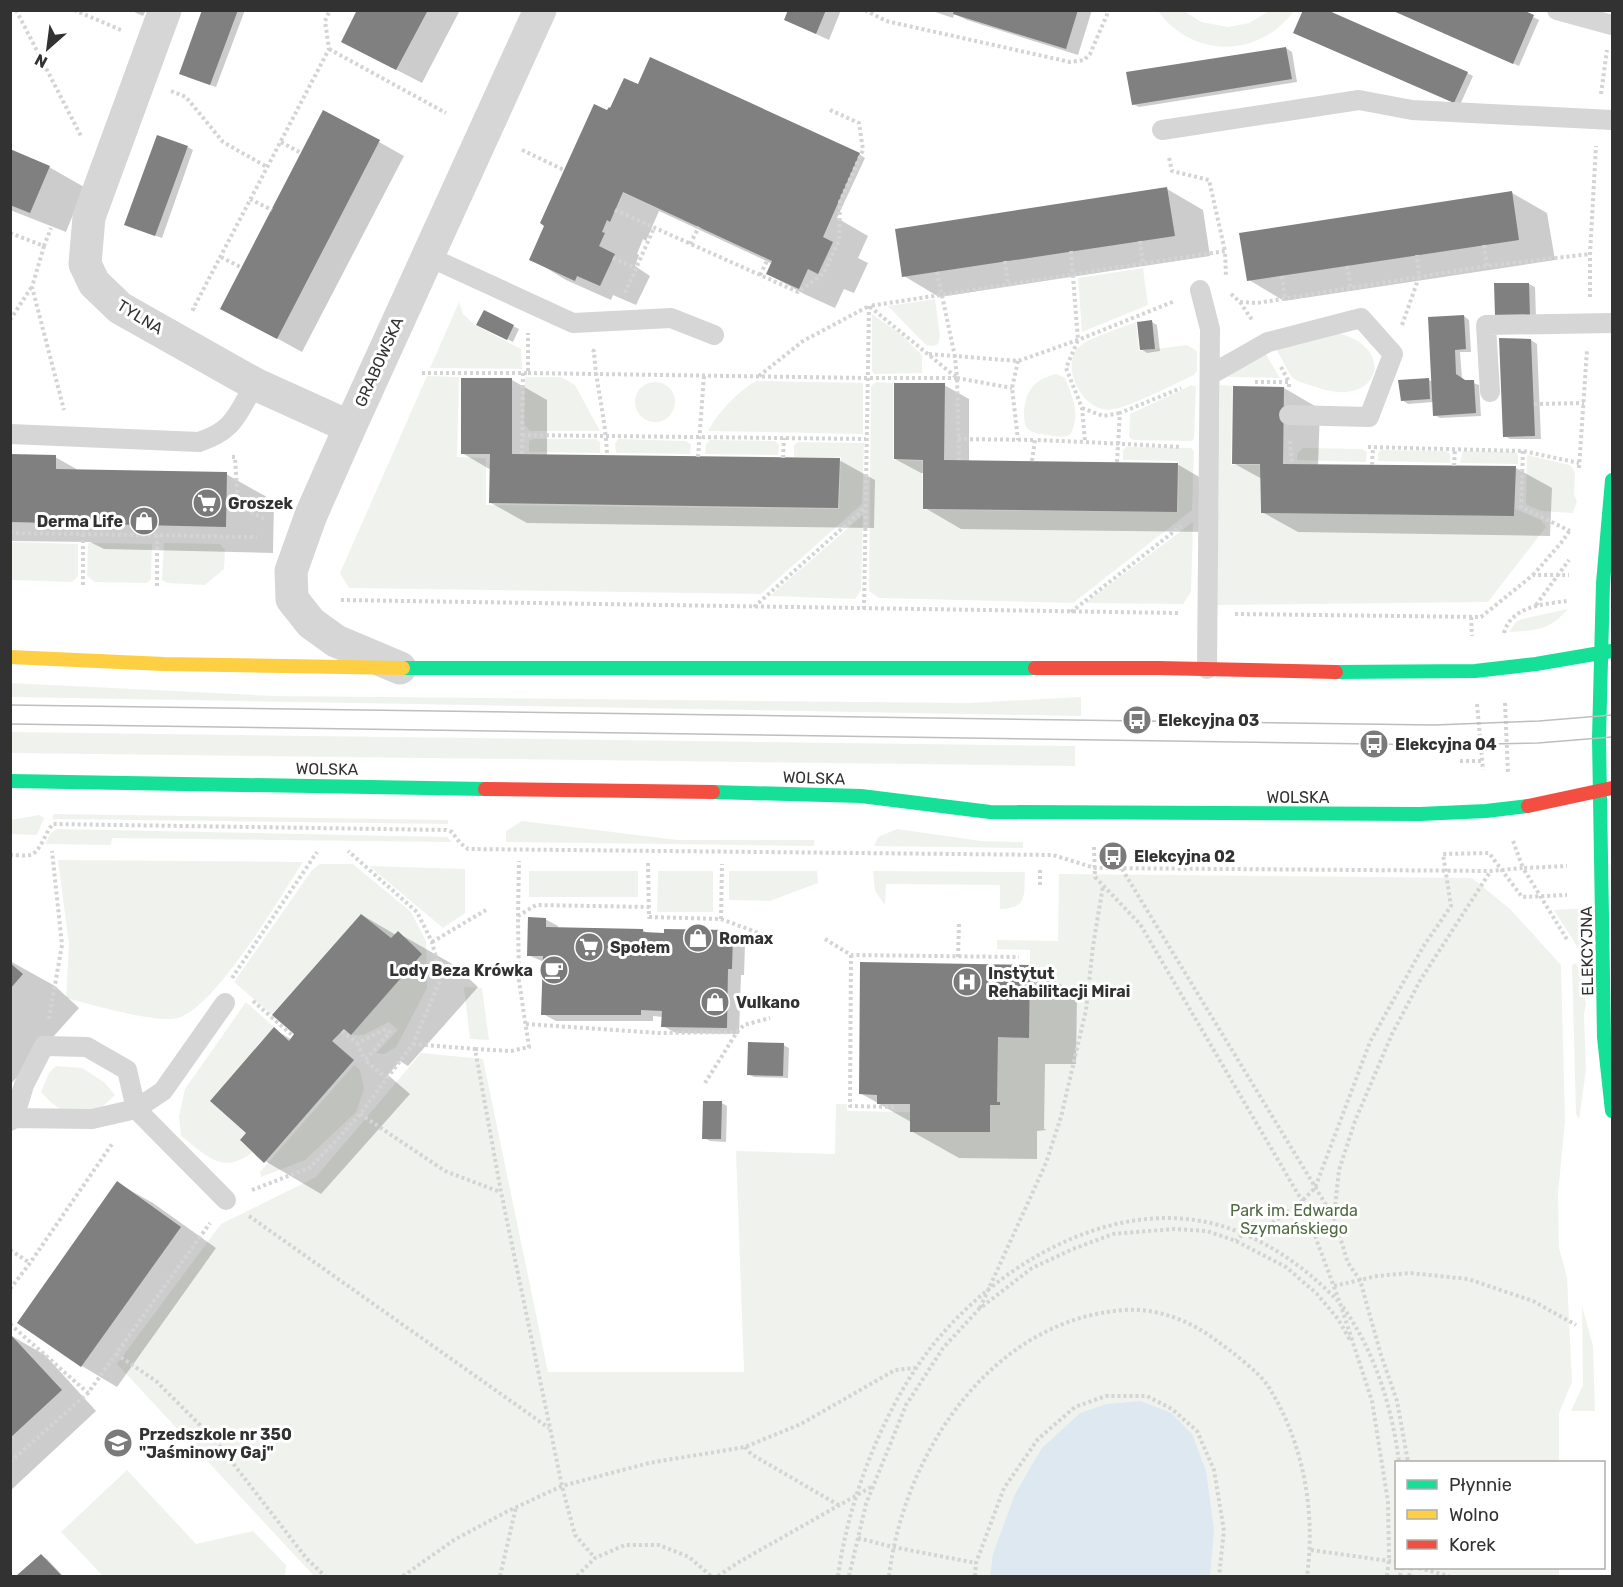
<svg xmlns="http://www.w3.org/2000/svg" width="1623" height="1587" font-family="Rubik,sans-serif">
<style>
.green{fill:#f0f3ed}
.water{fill:#dde8f1}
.shadow{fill:#0003}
.building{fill:#808080}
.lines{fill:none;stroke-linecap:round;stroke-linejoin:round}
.path{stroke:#d4d4d4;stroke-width:4;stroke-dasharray:3 3;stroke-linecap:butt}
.lane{stroke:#d6d6d6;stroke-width:20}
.street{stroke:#d6d6d6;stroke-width:33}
.fast{stroke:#16e098;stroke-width:14}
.slow{stroke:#ffcf43;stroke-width:14}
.jam{stroke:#f24e42;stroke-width:14}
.tram{stroke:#bebebe;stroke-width:1.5}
.labels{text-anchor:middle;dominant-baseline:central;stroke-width:6;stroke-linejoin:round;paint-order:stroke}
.street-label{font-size:16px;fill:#323232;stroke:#fff}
.poi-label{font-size:16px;font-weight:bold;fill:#323232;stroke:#fff;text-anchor:start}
.park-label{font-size:16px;fill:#516b41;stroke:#fff}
</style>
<rect width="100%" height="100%" fill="#fff"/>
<path class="green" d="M1158 11H1184L1201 22 1228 27 1249 23 1269 11H1294C1259 58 1193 59 1158 11Z
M1143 268 1148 305 1082 332 1078 278Z
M935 299 940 336 938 344 934 346 926 345 888 306Z
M459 302 463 314 475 325 521 349 522 369 430 368Z
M872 314 898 332 922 355V373L874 374 872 371Z
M1136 322 1139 351 1187 345 1197 351V371L1194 375C1174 384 1127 409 1108 410 1083 410 1061 369 1077 349 1086 338 1121 328 1136 322Z
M1334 332C1400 346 1380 412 1313 386 1307 384 1297 382 1292 377 1286 369 1281 357 1276 349Z
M1264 351 1280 378 1228 377V375Z
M1057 374 1065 378C1073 398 1081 415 1070 435 1062 438 1055 436 1047 435 1041 434 1034 434 1029 430 1024 426 1024 419 1024 413 1025 391 1035 378 1057 374Z
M427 376 459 377 457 457 486 458V505L839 509 841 457H794V445L798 442 864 443 862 504 761 594 349 588 340 573Z
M525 377H561L575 385 600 431H530L524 424Z
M756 381 863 383V434L708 431C719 411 737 392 756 381Z
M635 402a20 20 0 1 1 40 0a20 20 0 1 1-40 0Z
M876 382 893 383V460L922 461 923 510 1178 512 1179 461 1123 460V450L1126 447 1191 448 1194 451 1192 510 1073 603 879 598 869 591 871 386Z
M1192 385 1196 387 1194 438 1192 441 1133 440 1129 437 1130 414Z
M1220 385 1232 386 1231 465H1260V513L1514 516 1515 509 1541 520 1546 527 1488 602 1217 605Z
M534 439H596L600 442V453L529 452V441Z
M618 439 685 441 691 444 690 454 616 453 615 444Z
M710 440 775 441 779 445 778 455 705 454 706 444Z
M1303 448 1362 449 1367 452 1366 462 1297 460V454Z
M1381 450 1446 451 1450 454V463L1378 461V453Z
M1463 451 1515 452 1518 454V464L1460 463Z
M1527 455 1570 465 1575 472 1574 495 1577 501 1573 513 1541 511 1526 504Z
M863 515 861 590 855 599 770 596Z
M1193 522 1191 592 1183 604 1085 603Z
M11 542 78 544V576L72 582 11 580Z
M88 543 152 544 151 579 147 583 95 582 87 576Z
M164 543 220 544 225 550 224 569 205 585 167 583 162 580Z
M1568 609C1550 630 1535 631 1509 632L1516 622 1522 619Z
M10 683 275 696 968 703 1081 697V716L11 697Z
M11 732 1075 746V766L11 753Z
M54 814 448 820V824L52 819Z
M39 815 44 818 37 835 11 834V820Z
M522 821 678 840H814V846L506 842V831Z
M57 829 447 837 452 842 112 838 111 845 45 844 50 834Z
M897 829 981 841 1023 842V848L874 846 878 837Z
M58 860 303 862C280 897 216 1007 178 1018 158 1024 89 1004 66 998L69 944Z
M320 864H353L411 912 426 941 427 988 396 1047 384 1054 376 1053 398 1030 389 1022 363 1035H351L422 954 398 931 391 938 361 914 272 1015 234 982 312 870Z
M369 866 465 869V913L443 928Z
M529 871H638V897H529Z
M658 871H713V912H657Z
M729 871H817L818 883 770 901 729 900Z
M873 871 1025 872C1024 894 1028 909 1000 909V885L886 884 885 905 875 891Z
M1059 874 1472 878 1510 909 1561 965 1565 1120 1558 1194 1559 1248 1567 1277 1572 1382 1559 1413V1462H1396V1568H1559V1576H314L117 1364 221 1224 316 1177 421 1053 483 1059 548 1372H744L736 1151 835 1154 836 1104H847V1111L910 1112V1132H990V1105H1000V1102H997L998 1037H1029L1030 950 997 949V940L1058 941Z
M1587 908 1589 961 1585 959 1554 910Z
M1576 963 1583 981 1586 1004 1584 1014 1586 1070 1579 1119 1576 1114 1572 965Z
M464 987 482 988 489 1040 470 1039Z
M246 1002 274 1027 210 1101 246 1133 240 1141 253 1152C221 1176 207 1155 181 1136L179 1116 185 1089Z
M354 1065 360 1070 364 1089 356 1112 305 1160 261 1177 260 1172Z
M56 1066 82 1068 104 1082 115 1095 97 1112C68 1114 61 1114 41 1092L49 1073Z
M1582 1306 1593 1346 1595 1411H1571L1583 1385Z
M127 1470 196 1544 253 1531 286 1565 285 1576H103L61 1532Z"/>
<path class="water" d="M1141 1401 1171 1413 1192 1434 1206 1471 1214 1530 1210 1576H990L993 1554 1015 1494 1042 1448 1080 1413 1107 1404Z"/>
<path class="shadow" d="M130 10H146L143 16Z
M204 10H245L216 87 187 77Z
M359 10H460L422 83 368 55Z
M790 10H841L829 40 786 20Z
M929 10H1092L1078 55 967 20 954 14 953 18Z
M1393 10H1519L1539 20 1519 66Z
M1301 36 1467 73 1473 76 1460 105Z
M1286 48 1292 52 1297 82 1139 107 1133 104Z
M608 112 859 154 865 158 837 218 868 236 858 258 868 263 854 293 844 289 835 308 804 294 768 274 773 264 659 211 646 241 643 239 637 254 639 255 635 266 650 276 636 305 613 295 611 300 566 280 531 259Z
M379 142 404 156 302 352 247 322Z
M188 147 193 150 162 238 131 227Z
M10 151 49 167 84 187 66 232 10 210Z
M1167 189 1203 210 1210 256 939 297 904 276Z
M1512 193 1547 213 1555 260 1284 301 1249 280Z
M1529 284 1535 287 1536 318 1502 319 1495 285Z
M1464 316 1469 320 1471 352H1460L1462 379 1479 385 1481 416 1440 418 1435 415 1434 402 1408 404 1402 400 1429 380 1433 382Z
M1152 322 1157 325 1160 351 1147 353 1141 349Z
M513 326 519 329 513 342 484 327Z
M1531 340 1537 344 1541 439H1510L1505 436Z
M512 380 547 400V456L839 460 875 480 874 528 527 523 491 503V470L462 453Z
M944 385 969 399V462L1177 464 1213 485V532L961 529 925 508V473H921L895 459Z
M1235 388H1284L1320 409 1318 466 1516 468 1552 488 1550 536 1298 532 1262 512V479L1233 463Z
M10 455 55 457 80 471 226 474 274 501 273 553 104 549 90 542 10 541Z
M362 915 396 935 398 933 454 965 478 987 408 1066 400 1061 388 1075 410 1094 321 1194 265 1161 248 1133 274 1029 292 1040Z
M545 919 558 926V929L643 930 648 934 729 932 741 939 745 944 744 975H741L739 1034 676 1033 663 1026V1017L653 1016V1021H556L543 1014 544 962 528 955Z
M10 961 55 986 79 1008 10 1085Z
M1029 966 1077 994 1076 1064H1045L1044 1129 1047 1130 1037 1131V1159L959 1158 911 1131V1122L860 1093Z
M783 1045 789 1048 788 1078 754 1077 748 1074Z
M722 1103 727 1106 726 1142 710 1141 704 1138Z
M117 1183 153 1203 216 1248 117 1387 82 1366 19 1322Z
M10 1335 45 1355 96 1411 10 1491Z
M41 1556 47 1559 63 1576H18Z"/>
<path class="building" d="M202 10H238L210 85 179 74Z
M357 10H428L396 70 341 42Z
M788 10H826L816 34 784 20Z
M954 10H1078L1066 49 953 14Z
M1303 10H1327L1468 72 1454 103 1293 33Z
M1391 10H1523L1534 15 1513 64Z
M1286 47 1292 79 1132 105 1126 72Z
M650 57 860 153 823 237 833 242 818 274 808 269 799 289 766 274 772 261 623 192 610 222 607 220 602 232 605 233 599 246 615 254 600 286 577 276 575 281 529 260 544 226 540 223 594 104 607 110 609 107 610 108 624 78 638 84Z
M323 110 380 140 277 339 220 309Z
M157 135 188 146 155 236 124 225Z
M10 149 50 166 30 213 10 205Z
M1167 187 1175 236 902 277 895 229Z
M1512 191 1519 240 1247 281 1239 233Z
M1494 283H1529L1530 316H1495Z
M484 310 514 325 507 340 476 325Z
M1464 315 1466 349 1455 350 1456 374 1465 380H1474L1476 413 1433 416 1428 317Z
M1152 320 1155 349 1140 350 1137 322Z
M1499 338 1531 339 1535 436 1503 437Z
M461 378H512V454L840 458 838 508 489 503 490 454H461Z
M1429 378 1430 399 1401 401 1398 380Z
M894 383H945L944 460 1178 463 1177 512 923 509V460L894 459Z
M1233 386 1284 387 1283 464 1516 466 1514 516 1261 513 1260 464H1232Z
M10 454 56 455V469L227 472 226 527 10 522Z
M361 914 391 938 398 931 422 954 351 1035 344 1029 332 1041 354 1060 264 1163 240 1140 246 1133 210 1101 274 1027 289 1041 294 1034 272 1015Z
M528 917 546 918V927L643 929V932L664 933V929L729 930V934L733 935 732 969H728L727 1028 661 1027 662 1011 641 1010V1015H541L543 956H527Z
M860 962 1030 965 1029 1038 998 1037 997 1102H1000V1105H990V1132H910V1104H877V1095L859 1094Z
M10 963 23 974 10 989Z
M748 1042 784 1043 783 1076 747 1075Z
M703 1101H722L721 1139H702Z
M117 1181 181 1227 81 1367 17 1323Z
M10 1334 62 1390 10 1438Z
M41 1554 62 1576H16Z"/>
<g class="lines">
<path class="path" d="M16 10 82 138
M74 10 121 30
M865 10 886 21 1070 62 1084 60 1090 54 1109 10
M329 49 446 113
M171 91 186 97 223 142 267 167
M1601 94 1607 50
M281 142 301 153
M522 150 564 170
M1169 158 1172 171 1209 180 1225 251
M250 199 272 210
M615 210 798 292 824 273 839 240 840 202 863 150 859 123 830 110
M10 233 44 246 51 228
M1140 241 1143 264
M690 244 699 227
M1484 245 1487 266
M44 246 32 287 64 410
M1071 251 1078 340 1066 368 1082 408 1085 442 1182 447
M221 257 242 268
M613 258 636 268
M1005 261 1008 284
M1347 266 1351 289
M760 275 768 259
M1282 276 1285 298
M625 293 654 228
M1231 294 1240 302 1257 303 1487 266 1590 254
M1590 297V254L1596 146
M1240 302 1252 320
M195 310 193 309 329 49 325 21 330 10
M10 320 31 288
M1402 325 1419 277 1417 255
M592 350 594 351C596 386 606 420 607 455
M929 354 1018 361 1078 340 1175 301
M1018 361 1012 388 1018 440
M1281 367 1289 382
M422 373H528V333
M528 373 867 378H957L955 357 937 272
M759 376 803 341 869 306 957 378 959 460
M957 378 1012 388
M1255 382H1289V389
M1534 404 1584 403
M1082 408 1103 416 1120 413
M522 435 866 439
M958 439 1035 440
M1290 441 1292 464
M1368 447 1523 451 1579 463
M1523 451 1521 507 1570 531
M522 454 523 373
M232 457H235L238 506 265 519
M698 457 704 376
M783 458 784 438
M1032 461 1035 440 1085 442
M1117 462 1120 413 1181 388
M1372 465 1373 447
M1454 466 1455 449
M1579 468 1587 350
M10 533 257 537
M83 534V587
M157 535V589
M1533 575 1561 543 1570 530
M341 600 1179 613
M1536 605 1569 560
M754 607 865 508
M864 609 869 306 1225 251 1226 277
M1071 612 1181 526
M1235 614 1481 617 1533 575H1569
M1471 617 1472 636
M1504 633C1511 606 1544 604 1567 601
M1505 703 1508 773
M1477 704 1483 770
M1460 761H1482
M1513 841 1523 868 1567 866
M1094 847 1095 877 1140 924 1302 1201 1272 1223 1243 1234 1236 1241
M10 855C16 855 25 856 30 855 41 852 45 832 53 824L446 830 452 832 460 843 468 849 1053 855 1095 868 1490 871 1523 868 1568 941
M648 863 649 917 721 919 772 938
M1122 869 1334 1218 1348 1263 1360 1280 1381 1355 1397 1401 1408 1462
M1040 885V867
M518 916 519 861
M721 919 722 864
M825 939 851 955 1019 957
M432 942 486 910
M851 955 850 1106 894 1107
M958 957 959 923
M232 978 317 852
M253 1001 292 1035
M49 1019 62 945 52 851
M526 1024 659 1033 737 1032
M342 1031 357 1043 386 1029 390 1032 365 1060 386 1078
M357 1043 365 1060
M413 1044 475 1049 501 1192 562 1486 575 1535 595 1558
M475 1049 511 1051 529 1047 519 981 518 916 536 905 649 907
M705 1083 737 1032 744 1025 770 1018
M360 1114 445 1171 500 1192
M252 1190 309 1168 334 1143 360 1114 413 1044 441 978 432 942 417 912 348 851
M249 1216 549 1428
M1334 1217 1339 1170 1355 1121 1392 1034 1421 979 1490 872
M10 1250 30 1263
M1334 1286 1377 1276 1410 1273 1468 1279 1533 1301 1576 1325
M10 1289 30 1263 112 1144
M1343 1307C1375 1352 1392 1407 1399 1462
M980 1308 1046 1163 1061 1117 1086 1010 1093 946 1103 886
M10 1324 88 1393
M116 1354 156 1381 215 1440 307 1559 325 1576
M745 1447 751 1454 840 1506
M10 1462 88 1393 210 1223
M858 1538 893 1547 976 1563
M1311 1550 1396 1562
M1419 1568 1449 1576
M403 1576 454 1540 508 1511 562 1486 649 1463 745 1447 801 1424 895 1370 915 1368
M500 1576 516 1507
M577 1576 595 1558 625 1545H659L689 1557 711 1576
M718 1576 739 1562 873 1486
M838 1576C849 1495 888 1395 943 1333 1010 1257 1122 1194 1225 1227 1269 1241 1307 1269 1338 1301
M849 1576 866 1504 906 1405 943 1348 979 1309 1032 1268 1073 1249 1113 1234 1174 1229 1207 1231 1236 1241 1286 1267 1317 1294 1338 1319 1350 1340
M889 1576C904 1454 991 1319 1125 1310 1158 1308 1191 1321 1217 1341 1231 1351 1259 1372 1268 1386 1303 1441 1316 1511 1307 1576
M975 1576 976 1563 1004 1488 1038 1439 1075 1407 1106 1396H1147L1172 1409 1197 1431 1214 1470 1224 1531 1219 1576
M1387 1576 1389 1559 1388 1502 1372 1401 1340 1303 1302 1201 1315 1188 1370 1042 1423 947 1451 906 1443 854 1489 853 1522 897 1567 895
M1400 1576 1402 1568
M1409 1576 1411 1568"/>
<path class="lane" d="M1557 10 1612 25
M1162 130 1359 100 1412 110 1612 120
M427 256 573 323 671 318 714 335
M1200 290 1210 329 1207 669
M1210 375 1268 342 1361 318 1393 354 1369 417 1289 415
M1490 392 1486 325 1612 323
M10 434 199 442C235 430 237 414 255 384
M14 1118 92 1119 136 1109 163 1091 225 1003
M10 1121 14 1118 24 1085 44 1046 87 1047 127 1070 136 1109 226 1200"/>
<path class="street" d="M165 10 89 217 85 264 94 283 120 308 255 384 350 427
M400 668 336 641 311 623 292 599 291 571 311 515 350 427 540 10"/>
<path class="fast" d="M1612 480 1603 583 1599 738 1604 1037 1612 1111
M403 668H1035
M1336 672 1475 671 1536 664 1612 651
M10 781 485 789
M713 792 861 796 990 812 1420 814 1486 811 1528 806"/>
<path class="slow" d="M10 657 164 664 403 668"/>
<path class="jam" d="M1035 668H1158L1336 672
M485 789 713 792
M1528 806 1612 788"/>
<path class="tram" d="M10 705 1434 725 1539 721 1612 715
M10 724 1440 745 1538 743 1612 737"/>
</g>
<defs>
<g id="supermarket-disc" transform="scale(1.5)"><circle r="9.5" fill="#7a7a7a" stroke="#fff"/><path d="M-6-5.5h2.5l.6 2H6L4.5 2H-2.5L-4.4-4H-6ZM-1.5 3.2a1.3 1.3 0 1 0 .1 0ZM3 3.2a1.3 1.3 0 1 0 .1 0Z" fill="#fff"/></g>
<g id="shop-disc" transform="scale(1.5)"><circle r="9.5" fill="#7a7a7a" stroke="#fff"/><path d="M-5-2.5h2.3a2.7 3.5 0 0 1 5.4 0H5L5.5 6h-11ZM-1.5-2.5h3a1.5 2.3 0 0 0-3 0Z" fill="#fff"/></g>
<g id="bus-disc" transform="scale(1.5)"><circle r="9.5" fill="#7a7a7a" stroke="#fff"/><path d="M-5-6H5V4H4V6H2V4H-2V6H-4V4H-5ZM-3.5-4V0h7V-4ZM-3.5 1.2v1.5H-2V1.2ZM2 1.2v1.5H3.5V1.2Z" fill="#fff"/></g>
<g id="cafe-disc" transform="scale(1.5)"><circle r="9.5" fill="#7a7a7a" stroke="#fff"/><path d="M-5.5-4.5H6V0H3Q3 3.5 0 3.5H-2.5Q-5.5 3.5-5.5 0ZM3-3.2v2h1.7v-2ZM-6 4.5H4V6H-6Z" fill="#fff"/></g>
<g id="hospital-disc" transform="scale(1.5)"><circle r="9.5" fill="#7a7a7a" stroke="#fff"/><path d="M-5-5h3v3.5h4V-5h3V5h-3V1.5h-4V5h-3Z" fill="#fff"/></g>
<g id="school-disc" transform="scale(1.5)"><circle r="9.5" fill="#7a7a7a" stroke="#fff"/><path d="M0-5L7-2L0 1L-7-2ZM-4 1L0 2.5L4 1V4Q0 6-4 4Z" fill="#fff"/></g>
</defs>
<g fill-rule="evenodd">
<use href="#supermarket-disc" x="207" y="503"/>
<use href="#shop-disc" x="144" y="521"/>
<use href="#bus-disc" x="1137" y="720"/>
<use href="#bus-disc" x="1374" y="744"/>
<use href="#bus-disc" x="1113" y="856"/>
<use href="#shop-disc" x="698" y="938"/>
<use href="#supermarket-disc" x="589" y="947"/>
<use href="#cafe-disc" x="554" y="970"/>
<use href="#hospital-disc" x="967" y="982"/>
<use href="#shop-disc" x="715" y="1002"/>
<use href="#school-disc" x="118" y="1443"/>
</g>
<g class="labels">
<g class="street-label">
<text transform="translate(140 317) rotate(32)">TYLNA</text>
<text transform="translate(379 362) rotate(-66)">GRABOWSKA</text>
<text transform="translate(327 769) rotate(1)">WOLSKA</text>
<text transform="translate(814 778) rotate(2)">WOLSKA</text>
<text x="1298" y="797">WOLSKA</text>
<text transform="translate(1587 951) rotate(-91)">ELEKCYJNA</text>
</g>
<g class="poi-label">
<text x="228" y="503">Groszek</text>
<text x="123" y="521" text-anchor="end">Derma Life</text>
<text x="1158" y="720">Elekcyjna 03</text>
<text x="1395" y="744">Elekcyjna 04</text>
<text x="1134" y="856">Elekcyjna 02</text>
<text x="719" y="938">Romax</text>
<text x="610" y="947">Społem</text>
<text x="533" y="970" text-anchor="end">Lody Beza Krówka</text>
<text x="988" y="973">Instytut<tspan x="988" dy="18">Rehabilitacji Mirai</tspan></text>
<text x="736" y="1002">Vulkano</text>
<text x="139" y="1434">Przedszkole nr 350<tspan x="139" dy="18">"Jaśminowy Gaj"</tspan></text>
</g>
<g class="park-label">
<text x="1294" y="1210">Park im. Edwarda<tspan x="1294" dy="18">Szymańskiego</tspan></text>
</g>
</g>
<rect width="1623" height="1587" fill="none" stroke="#323232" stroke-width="24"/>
<rect x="1395" y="1461" width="210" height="108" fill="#ffffff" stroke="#adadad" stroke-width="1.5"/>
<rect x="1407" y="1480" width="30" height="9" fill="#16e098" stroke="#adadad" stroke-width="1.5"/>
<text x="1449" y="1491" font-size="18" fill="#323232">Płynnie</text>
<rect x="1407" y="1510" width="30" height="9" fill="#ffcf43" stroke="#adadad" stroke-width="1.5"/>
<text x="1449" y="1521" font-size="18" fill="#323232">Wolno</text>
<rect x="1407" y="1540" width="30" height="9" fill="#f24e42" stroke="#adadad" stroke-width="1.5"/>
<text x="1449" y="1551" font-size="18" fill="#323232">Korek</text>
<g transform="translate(48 48) rotate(208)" stroke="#ffffff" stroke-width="4.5" paint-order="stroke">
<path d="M0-4.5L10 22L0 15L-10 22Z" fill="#323232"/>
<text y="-9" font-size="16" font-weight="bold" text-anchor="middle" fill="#323232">N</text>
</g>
</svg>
